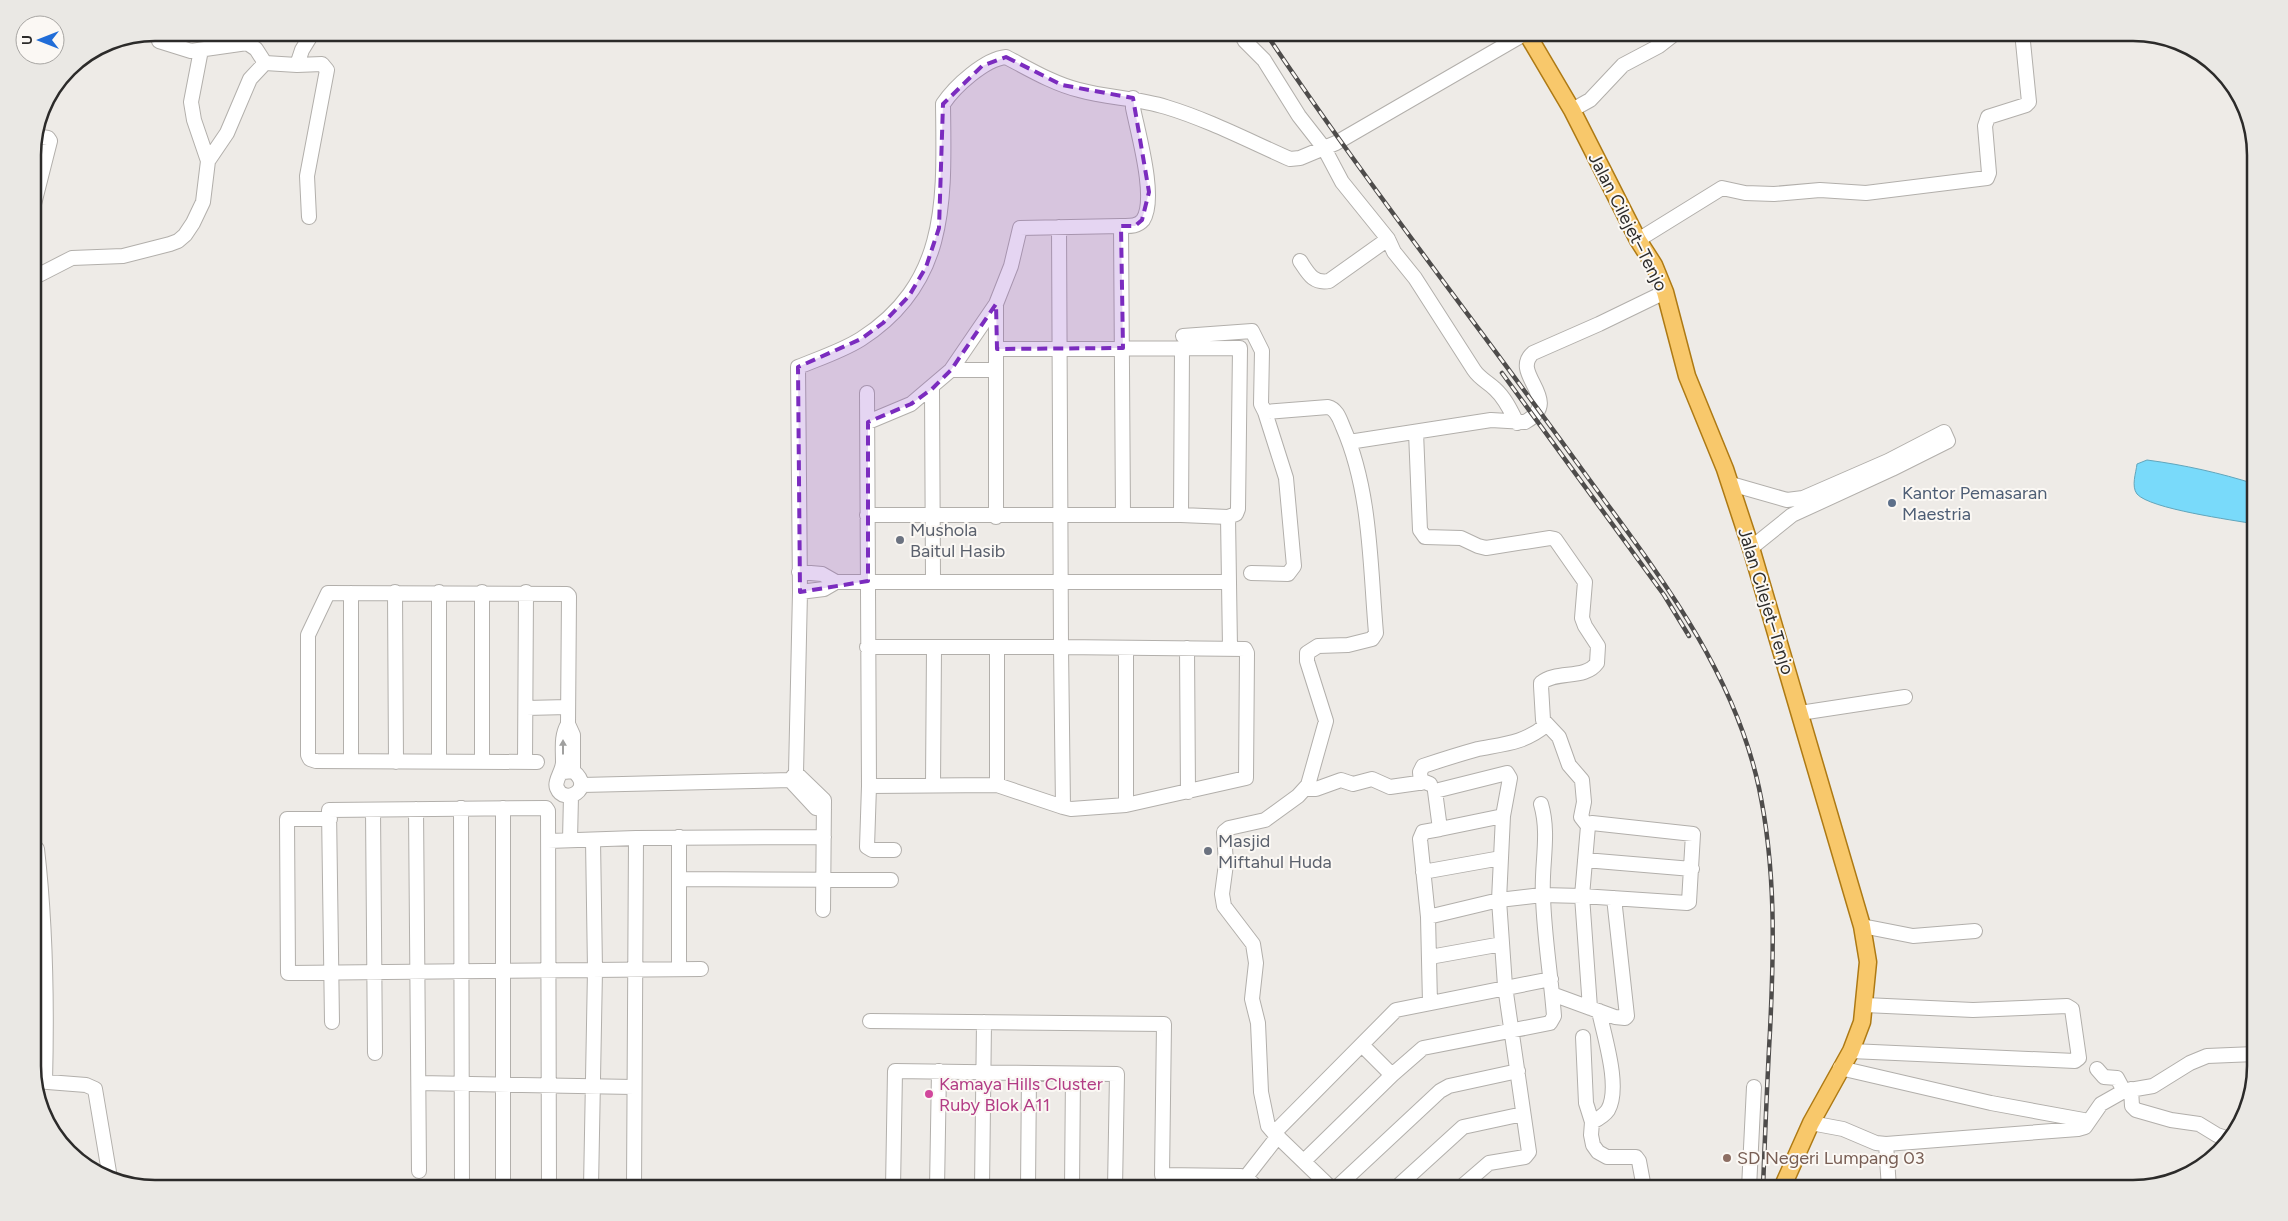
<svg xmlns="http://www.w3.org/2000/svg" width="2288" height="1221" font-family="Figtree,sans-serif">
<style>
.water{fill:#79dafa;stroke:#62a6bc}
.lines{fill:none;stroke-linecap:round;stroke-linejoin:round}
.minor-casing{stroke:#b2afab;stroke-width:16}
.major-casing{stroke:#ae7a14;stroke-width:19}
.minor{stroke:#fff;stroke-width:14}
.major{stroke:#f8c86b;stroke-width:16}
.rail-casing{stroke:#4e4c4b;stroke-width:4.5}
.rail{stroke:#fbf8f4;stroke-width:2.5;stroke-dasharray:8;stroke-linecap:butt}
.oneway{fill:#a0a09f}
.marked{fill:#7b2cbf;fill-opacity:0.2;stroke:#7b2cbf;stroke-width:4;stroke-dasharray:10 6;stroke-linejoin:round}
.service-dot{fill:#5c6f8a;stroke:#fbf8f4;stroke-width:2}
.worship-dot{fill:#6b7280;stroke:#fbf8f4;stroke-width:2}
.hotel-dot{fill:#d1479c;stroke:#fbf8f4;stroke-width:2}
.education-dot{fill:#8d6e63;stroke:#fbf8f4;stroke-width:2}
.labels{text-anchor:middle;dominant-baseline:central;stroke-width:4;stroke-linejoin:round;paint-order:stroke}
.street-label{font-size:18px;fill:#2c2b2a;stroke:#fbf8f4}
.service-label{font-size:18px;fill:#4e5e75;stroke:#fbf8f4;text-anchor:start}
.worship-label{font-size:18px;fill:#5b616d;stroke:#fbf8f4;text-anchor:start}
.hotel-label{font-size:18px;fill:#b23c85;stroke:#fbf8f4;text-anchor:start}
.education-label{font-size:18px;fill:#785e54;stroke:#fbf8f4;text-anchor:start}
.rim{fill:none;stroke:#2c2b2a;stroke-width:2.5}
</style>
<rect width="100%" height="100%" fill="#eeebe7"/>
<path class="water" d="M2147 460C2185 465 2220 473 2255 484V524C2233 520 2150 509 2137 494 2131 486 2136 473 2137 464Z"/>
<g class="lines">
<g class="minor-casing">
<path id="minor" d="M1240 32 1245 41 1264 60 1299 116 1324 148 1342 182 1388 239 1394 252 1415 278 1474 370C1480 379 1488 382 1495 389 1505 398 1511 411 1517 423
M159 41 191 51 247 43 256 49 265 63
M201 50 191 102 194 120 208 161
M297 65 322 64 327 70 307 176 309 217
M1572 110 1590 100 1623 65 1659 46 1677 32
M33 208 50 141 48 138 35 136
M1121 226C1129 226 1137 227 1143 220 1157 199 1138 133 1133 108V98
M1638 240 1722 188 1745 193 1774 194 1820 190 1866 193 1987 178 1989 173 1985 126 1988 117 2026 105 2029 102 2022 32
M1300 261C1308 273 1313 284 1329 281L1388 239
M33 278 72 258 123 256 170 244 178 241 185 235 193 223 203 202 208 161 227 133 250 79 265 63 297 65 302 50 313 32
M996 304V517
M1183 336 1252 331 1262 351 1261 404 1265 412 1328 407C1337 409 1340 420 1343 427 1371 491 1370 565 1376 633L1372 639 1348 645 1318 646 1307 653V661L1326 721 1308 785 1298 796 1265 820 1229 828 1224 832 1226 864 1222 894 1224 906 1253 944 1256 963 1252 999 1258 1023 1261 1092 1268 1126 1274 1133
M997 349 1240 348 1238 509 1236 514 1228 517
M951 370H996
M932 389 933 580
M867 393 869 786 867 847 872 850H894
M1416 432 1420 530 1425 537 1461 538 1478 546 1486 548 1550 538 1555 539 1585 582 1582 618 1585 626 1598 646 1597 663C1585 680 1557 670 1541 683V686L1543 720 1559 737 1569 765 1582 780 1584 802 1581 817 1588 826
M1349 442 1491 420 1525 422C1565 400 1509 374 1533 353L1599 324 1665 292
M1731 484 1787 500 1803 498 1888 461 1944 432 1948 441 1892 469 1792 515 1751 548
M867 515H1123L1121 226 1020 228 1011 266 996 304 951 370 911 404 868 422
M1123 515H1181L1182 348
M1181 515 1228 517 1230 648
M799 572 822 574 836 582H1228
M1251 573 1288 574 1294 566 1286 478 1265 412
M395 592 396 762
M439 592V762
M482 592V762
M800 592 824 589 836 582
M351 593V761
M867 647H1061L1059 227
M1126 648V805
M1187 648 1188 792
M997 649V785
M526 708 568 707
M1800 713 1905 697
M568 724 573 735V771
M525 762 526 592
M537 762 316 761 310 759 308 755V635L328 593 567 594 569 596 568 724C561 736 563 748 563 762 563 771 554 781 557 788 564 806 596 789 573 771L563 772
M796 773 824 800 823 910
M790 780 796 773 800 592 798 367C820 358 842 351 861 339 950 282 944 197 943 104 955 86 985 59 1006 57 1029 69 1054 84 1079 90 1108 98 1138 98 1166 107 1209 120 1249 141 1290 159L1300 158 1336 143 1526 33
M1421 783 1420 772 1423 766C1441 760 1460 754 1478 749 1504 744 1525 743 1546 725
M582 785 790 780 816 808 824 809
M933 785 934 648
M869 786 997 785 1063 807 1071 809 1126 805 1246 778 1247 653 1245 649 1061 647 1063 807
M1306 789H1316L1341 780 1353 784 1372 779 1390 787 1425 782 1430 784
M461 808 462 1188
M503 808V1188
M416 809 419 1171
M373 810 375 1053
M330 819H287L288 973 701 969
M1440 829 1503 816
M636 838 824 837
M570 840 571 796
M548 841 636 838 634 1188
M33 845 37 849C46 927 47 1004 45 1082
M1585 860 1692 869
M1423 872 1501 858
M679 879 891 880
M1428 917 1499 900 1542 895 1582 896 1687 903 1689 902 1693 834 1592 823 1588 826 1582 896 1590 1008
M1862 926 1913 936 1975 931
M1430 957 1502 944
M679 969V837
M1552 994 1615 1017 1625 1018 1627 1016 1614 898
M1430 1003 1428 917 1420 839 1423 832 1440 829 1435 791 1507 773 1510 778 1503 816 1499 900 1505 986 1529 1152 1525 1157 1489 1163 1460 1188
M870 1021 1164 1024 1162 1175 1241 1176 1246 1177 1242 1188
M332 1022 329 810 546 808 548 811 549 1188
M1583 1037 1586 1103 1592 1122 1591 1135 1593 1145 1598 1152 1607 1157H1636L1639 1161 1644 1188
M1362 1045 1392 1075
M1851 1051 2075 1061 2079 1058 2072 1009 2067 1006 1973 1010 1865 1005
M1840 1068 1991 1103 2089 1121
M2097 1069 2104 1077 2117 1078 2124 1091
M35 1081 86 1085 95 1089 110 1178
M419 1083 634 1087
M2131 1089 2132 1106 2136 1110 2171 1120 2199 1124 2217 1135 2226 1138
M1592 1122C1598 1119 1604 1116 1608 1110 1621 1087 1604 1036 1599 1011
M1811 1123 1843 1129 1876 1143 1886 1144 2078 1129 2085 1127 2101 1104 2124 1091 2153 1086 2190 1063 2207 1056 2255 1054
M1886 1144 1889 1188
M1304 1161 1392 1075 1423 1048 1550 1023 1554 1016C1551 976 1544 936 1543 896 1541 865 1550 835 1541 804
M591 1188 595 970 593 840
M893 1188 895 1071 1117 1074 1115 1188
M937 1188 939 1071
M982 1188 984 1022
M1028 1188 1029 1073
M1072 1188 1073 1074
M1257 1188 1246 1177 1278 1136
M1331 1188 1274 1133 1396 1010 1551 979
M1336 1188 1440 1091 1449 1086 1518 1071
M1396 1188 1463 1127 1523 1114
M1749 1188 1754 1087"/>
</g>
<g class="major-casing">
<path id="major" d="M1526 32 1572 110 1638 240 1654 265 1665 292 1687 376 1725 469 1751 548 1862 926 1868 962 1862 1022 1851 1051 1811 1123 1782 1188"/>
</g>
<use href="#minor" class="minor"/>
<use href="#major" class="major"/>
<g class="rail-casing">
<path id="rail" d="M1265 32C1364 180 1474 320 1578 464 1651 565 1732 663 1759 788 1776 869 1774 949 1770 1031 1767 1083 1765 1136 1763 1188
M1502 373 1664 595 1689 636"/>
</g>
<use href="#rail" class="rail"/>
</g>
<defs><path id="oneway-solid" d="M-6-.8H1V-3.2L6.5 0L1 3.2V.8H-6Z" transform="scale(1.25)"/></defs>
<use class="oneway" href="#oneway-solid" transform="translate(563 747) rotate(-90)"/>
<path class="marked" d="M1006 57 1062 85 1133 98 1149 192 1142 220 1135 226H1121L1123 348 997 349 996 304 951 370 932 389 911 404 868 422V581L800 592 798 367 861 339 883 323 909 296 926 267 939 228 943 104 982 66Z"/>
<circle class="service-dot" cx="1892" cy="503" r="5"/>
<g class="worship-dot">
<circle cx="900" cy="540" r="5"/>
<circle cx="1208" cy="851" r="5"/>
</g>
<circle class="hotel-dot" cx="929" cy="1094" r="5"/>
<circle class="education-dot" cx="1727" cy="1158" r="5"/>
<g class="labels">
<g class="street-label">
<text transform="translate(1628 222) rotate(63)">Jalan Cilejet–Tenjo</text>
<text transform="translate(1766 601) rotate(73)">Jalan Cilejet–Tenjo</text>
</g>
<g class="service-label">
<text x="1902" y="493">Kantor Pemasaran<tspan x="1902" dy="21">Maestria</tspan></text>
</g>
<g class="worship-label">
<text x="910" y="530">Mushola<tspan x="910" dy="21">Baitul Hasib</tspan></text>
<text x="1218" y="841">Masjid<tspan x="1218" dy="21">Miftahul Huda</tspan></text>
</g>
<g class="hotel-label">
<text x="939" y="1084">Kamaya Hills Cluster<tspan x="939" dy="21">Ruby Blok A11</tspan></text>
</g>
<g class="education-label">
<text x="1737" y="1158">SD Negeri Lumpang 03</text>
</g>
</g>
<path d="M0 0H2288V1221H0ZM155 41H2133A114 114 0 0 1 2247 155V1066A114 114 0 0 1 2133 1180H155A114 114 0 0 1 41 1066V155A114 114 0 0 1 155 41Z" fill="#eae8e4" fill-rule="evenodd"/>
<path class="rim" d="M155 41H2133A114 114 0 0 1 2247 155V1066A114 114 0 0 1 2133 1180H155A114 114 0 0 1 41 1066V155A114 114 0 0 1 155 41Z"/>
<g transform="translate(40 40) rotate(270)"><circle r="24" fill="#fbf8f4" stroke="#a8a6a3"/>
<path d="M0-4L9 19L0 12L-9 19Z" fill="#206dd8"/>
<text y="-8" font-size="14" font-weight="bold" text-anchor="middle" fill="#2c2b2a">U</text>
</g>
</svg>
